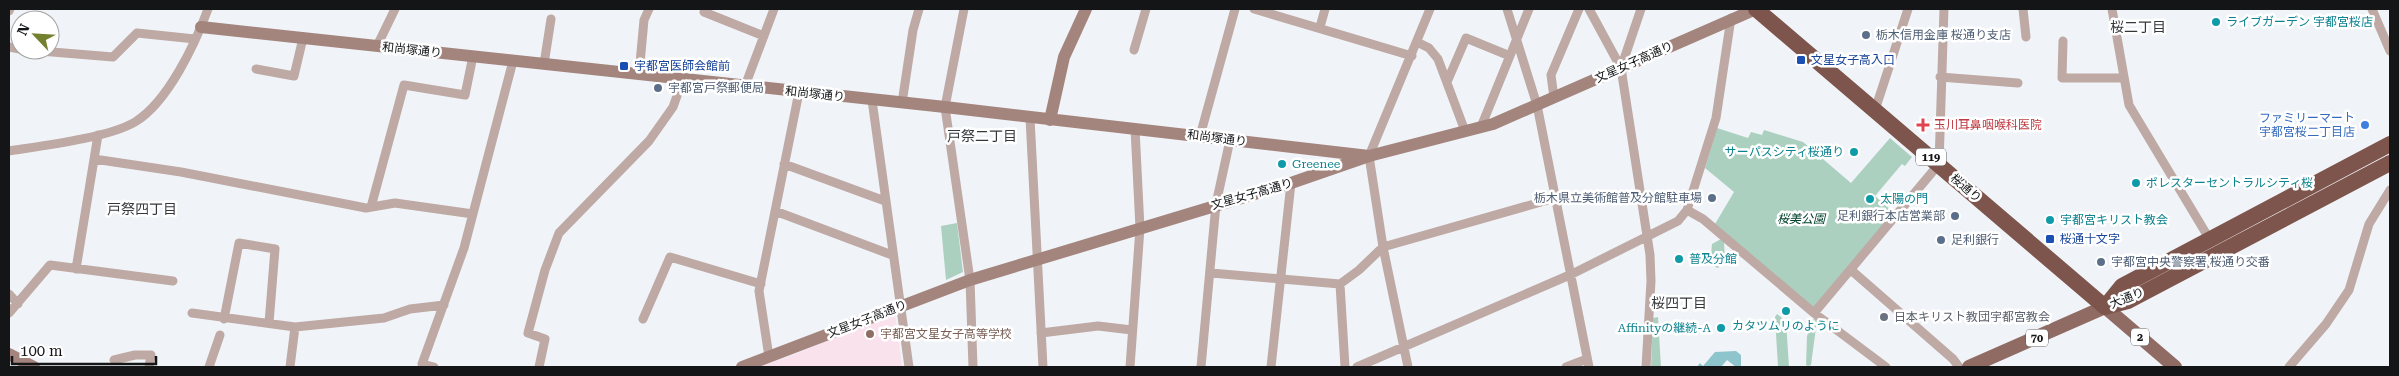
<svg xmlns="http://www.w3.org/2000/svg" width="2399" height="376" font-family="'Roboto Serif','Noto Sans JP',serif">
<style>
.education{fill:#fae2ed}
.green{fill:#acd0bf}
.water{fill:#8ec4cb}
.lines{fill:none;stroke-linecap:round;stroke-linejoin:round}
.street{stroke:#bea9a4;stroke-width:9}
.secondary{stroke:#a3857e;stroke-width:12}
.primary{stroke:#8f6b63;stroke-width:14}
.highway{stroke:#7e554c;stroke-width:16}
.culture-dot{fill:#0f9aa8;stroke:#fff;stroke-width:2}
.service-dot{fill:#5c6f8a;stroke:#fff;stroke-width:2}
.transit-dot{fill:#1a4fb4;stroke:#fff;stroke-width:2}
.health-dot{fill:#e0444e;stroke:#fff;stroke-width:2}
.shop-dot{fill:#3f7fe0;stroke:#fff;stroke-width:2}
.worship-dot{fill:#6b7280;stroke:#fff;stroke-width:2}
.education-dot{fill:#8d6e63;stroke:#fff;stroke-width:2}
.labels{text-anchor:middle;dominant-baseline:central;stroke-width:5;stroke-linejoin:round;paint-order:stroke}
.shield{fill:#fff;stroke:#5a5b5d;stroke-width:1}
.shield-label{font-size:11px;font-weight:bold;fill:#141517}
.culture-label{font-size:12px;fill:#0d838f;stroke:#fff;text-anchor:start}
.service-label{font-size:12px;fill:#4e5e75;stroke:#fff;text-anchor:start}
.street-label{font-size:12px;fill:#141517;stroke:#fff}
.transit-label{font-size:12px;fill:#164399;stroke:#fff;text-anchor:start}
.shop-label{font-size:12px;fill:#366cbe;stroke:#fff;text-anchor:end}
.health-label{font-size:12px;fill:#be3a42;stroke:#fff;text-anchor:start}
.park-label{font-size:12px;font-style:italic;fill:#00402c;stroke:#fff}
.worship-label{font-size:12px;fill:#5b616d;stroke:#fff;text-anchor:start}
.education-label{font-size:12px;fill:#785e54;stroke:#fff;text-anchor:start}
.neighbourhood-label{font-size:14px;fill:#35383b;stroke:#fff}
</style>
<rect width="100%" height="100%" fill="#f0f4f8"/>
<path class="education" d="M895 313 902 367H758L790 356Z"/>
<path class="green" d="M1717 128 1748 138 1751 132 1762 135 1764 130 1803 142 1851 183 1890 138 1912 157 1905 166 1902 164 1875 196 1895 214 1817 306H1811L1715 224 1734 192 1705 168Z
M957 223 963 272 946 280 941 226Z
M1721 239 1724 242 1725 260 1718 268 1710 265 1712 244Z
M1777 314 1786 321 1789 367H1778L1775 317Z
M1658 317 1661 367H1651L1653 318Z
M1814 318 1817 320 1811 365 1808 366 1806 365 1807 336Z"/>
<path class="water" d="M1736 351 1741 355V367H1736L1727 360 1721 367H1697L1700 363 1703 366 1715 352Z"/>
<g class="lines">
<path class="street" d="M964 9 945 107 970 280 973 367
M1254 9 1412 56
M1507 9 1537 105 1589 367
M1589 9 1621 68 1650 255 1651 281 1646 367
M2023 9 2026 37
M2112 9 2129 105 2210 240
M2372 9 2390 51
M9 11 10 9
M704 12 764 36
M1320 27 1325 9
M2063 41 2062 78H2124
M1417 42 1429 48 1438 59 1465 131
M377 46 395 9
M9 47 20 49
M28 50 113 57 137 33 195 39
M1134 50 1146 9
M544 64 551 19
M1621 68 1641 9
M256 69 294 76 303 38
M639 74 644 20 649 9
M1940 77 2018 83
M1447 82 1466 38 1510 56
M745 86 774 9
M1554 98 1551 75 1579 9
M872 100 909 367
M902 103 913 30 919 9
M1875 110 1908 9
M1030 118 1043 367
M1481 127 1529 9
M1200 136 1235 9
M9 151C41 146 108 138 135 122 168 102 195 44 208 9
M94 159 181 172 366 208 395 203 473 214
M784 164 885 201
M371 207 404 85 465 95 473 56
M1687 210 1703 219 1814 313 1886 367
M775 211 892 255
M76 269 98 135
M1851 270 1953 359 1959 367
M1211 273 1340 284 1359 270 1383 247 1555 198
M1340 284 1345 367
M9 294 18 304
M9 313 50 265 173 281
M192 313 295 327 384 318 410 309 444 305
M1814 313 1939 164 1944 9
M224 319 239 243 275 249 269 323
M643 319 670 257 761 284
M1041 333 1098 326 1132 330
M769 357 759 291 799 92
M114 360 135 355H151L149 367
M209 367 220 335
M290 367 295 327
M434 367 422 364 464 248 513 61
M539 367 545 339 528 333 545 270 559 233 649 141 673 107 683 79
M1130 367 1140 228 1135 129
M1201 367 1216 204 1230 140
M1271 367 1291 183
M1357 367 1572 274 1678 221 1687 210 1716 118 1731 18
M1408 367 1383 247 1369 156 1430 9
M1566 367 1587 359
M2289 367 2326 324 2349 290 2369 224 2390 190"/>
<path class="secondary" d="M201 27 945 107 1369 156
M1050 120 1064 57 1086 9
M9 354 34 367
M742 367 970 280 1291 183 1369 156 1493 124 1756 9"/>
<path class="primary" d="M1969 367 2105 307 2175 367"/>
<path class="highway" d="M1756 9 2105 307
M2105 307 2122 286 2390 144
M2105 307 2128 301 2390 163"/>
</g>
<g class="culture-dot">
<circle cx="2216" cy="22" r="5"/>
<circle cx="1854" cy="152" r="5"/>
<circle cx="1282" cy="164" r="5"/>
<circle cx="2136" cy="183" r="5"/>
<circle cx="1870" cy="199" r="5"/>
<circle cx="2050" cy="220" r="5"/>
<circle cx="1679" cy="259" r="5"/>
<circle cx="1786" cy="311" r="5"/>
<circle cx="1721" cy="328" r="5"/>
</g>
<g class="service-dot">
<circle cx="1866" cy="35" r="5"/>
<circle cx="658" cy="88" r="5"/>
<circle cx="1712" cy="198" r="5"/>
<circle cx="1955" cy="216" r="5"/>
<circle cx="1941" cy="240" r="5"/>
<circle cx="2101" cy="262" r="5"/>
</g>
<g class="transit-dot">
<rect x="1796" y="55" width="10" height="10" rx="2.5"/>
<rect x="619" y="61" width="10" height="10" rx="2.5"/>
<rect x="2045" y="234" width="10" height="10" rx="2.5"/>
</g>
<path class="health-dot" d="M1920.5 117.5h5v5h5v5h-5v5h-5v-5h-5v-5h5z"/>
<circle class="shop-dot" cx="2365" cy="125" r="5"/>
<circle class="worship-dot" cx="1884" cy="317" r="5"/>
<circle class="education-dot" cx="870" cy="334" r="5"/>
<g class="labels">
<g class="shield">
<rect x="1916" y="148.5" width="30" height="17" rx="4"/>
<rect x="2131" y="328.5" width="18" height="17" rx="4"/>
<rect x="2026" y="329.5" width="22" height="17" rx="4"/>
</g>
<g class="shield-label">
<text x="1931" y="157">119</text>
<text x="2140" y="337">2</text>
<text x="2037" y="338">70</text>
</g>
<g class="culture-label">
<text x="2226" y="22">ライブガーデン 宇都宮桜店</text>
<text x="1844" y="152" text-anchor="end">サーパスシティ桜通り</text>
<text x="1292" y="164">Greenee</text>
<text x="2146" y="183">ポレスターセントラルシティ桜</text>
<text x="1880" y="199">太陽の門</text>
<text x="2060" y="220">宇都宮キリスト教会</text>
<text x="1689" y="259">普及分館</text>
<text x="1786" y="326" text-anchor="middle">カタツムリのように</text>
<text x="1711" y="328" text-anchor="end">Affinityの継続-A</text>
</g>
<g class="service-label">
<text x="1876" y="35">栃木信用金庫 桜通り支店</text>
<text x="668" y="88">宇都宮戸祭郵便局</text>
<text x="1702" y="198" text-anchor="end">栃木県立美術館普及分館駐車場</text>
<text x="1945" y="216" text-anchor="end">足利銀行本店営業部</text>
<text x="1951" y="240">足利銀行</text>
<text x="2111" y="262">宇都宮中央警察署 桜通り交番</text>
</g>
<g class="street-label">
<text transform="translate(412 50) rotate(6)">和尚塚通り</text>
<text transform="translate(1634 62) rotate(-24)">文星女子高通り</text>
<text transform="translate(815 94) rotate(6)">和尚塚通り</text>
<text transform="translate(1217 138) rotate(7)">和尚塚通り</text>
<text transform="translate(1966 188) rotate(41)">桜通り</text>
<text transform="translate(1252 194) rotate(-16)">文星女子高通り</text>
<text transform="translate(2127 298) rotate(-22)">大通り</text>
<text transform="translate(867 319) rotate(-21)">文星女子高通り</text>
</g>
<g class="transit-label">
<text x="1811" y="60">文星女子高入口</text>
<text x="634" y="66">宇都宮医師会館前</text>
<text x="2060" y="239">桜通十文字</text>
</g>
<g class="shop-label">
<text x="2355" y="118">ファミリーマート<tspan x="2355" dy="14">宇都宮桜二丁目店</tspan></text>
</g>
<g class="health-label">
<text x="1934" y="125">玉川耳鼻咽喉科医院</text>
</g>
<g class="park-label">
<text x="1801" y="219">桜美公園</text>
</g>
<g class="worship-label">
<text x="1894" y="317">日本キリスト教団宇都宮教会</text>
</g>
<g class="education-label">
<text x="880" y="334">宇都宮文星女子高等学校</text>
</g>
<g class="neighbourhood-label">
<text x="2138" y="27">桜二丁目</text>
<text x="982" y="136">戸祭二丁目</text>
<text x="142" y="209">戸祭四丁目</text>
<text x="1679" y="303">桜四丁目</text>
</g>
</g>
<rect width="2399" height="376" fill="none" stroke="#141517" stroke-width="20"/>
<g transform="translate(35 35) rotate(295)"><circle r="24" fill="#ffffff" stroke="#a1a1a2"/>
<path d="M0-4L9 19L0 12L-9 19Z" fill="#73812e"/>
<text y="-8" font-size="14" font-weight="bold" text-anchor="middle" fill="#141517">N</text>
</g>
<path d="M12 356v8h144v-8" fill="none" stroke="#141517" stroke-width="2.5"/>
<text x="20" y="356" font-size="15" fill="#141517" stroke="#ffffff" stroke-width="4" paint-order="stroke">100 m</text>
</svg>
